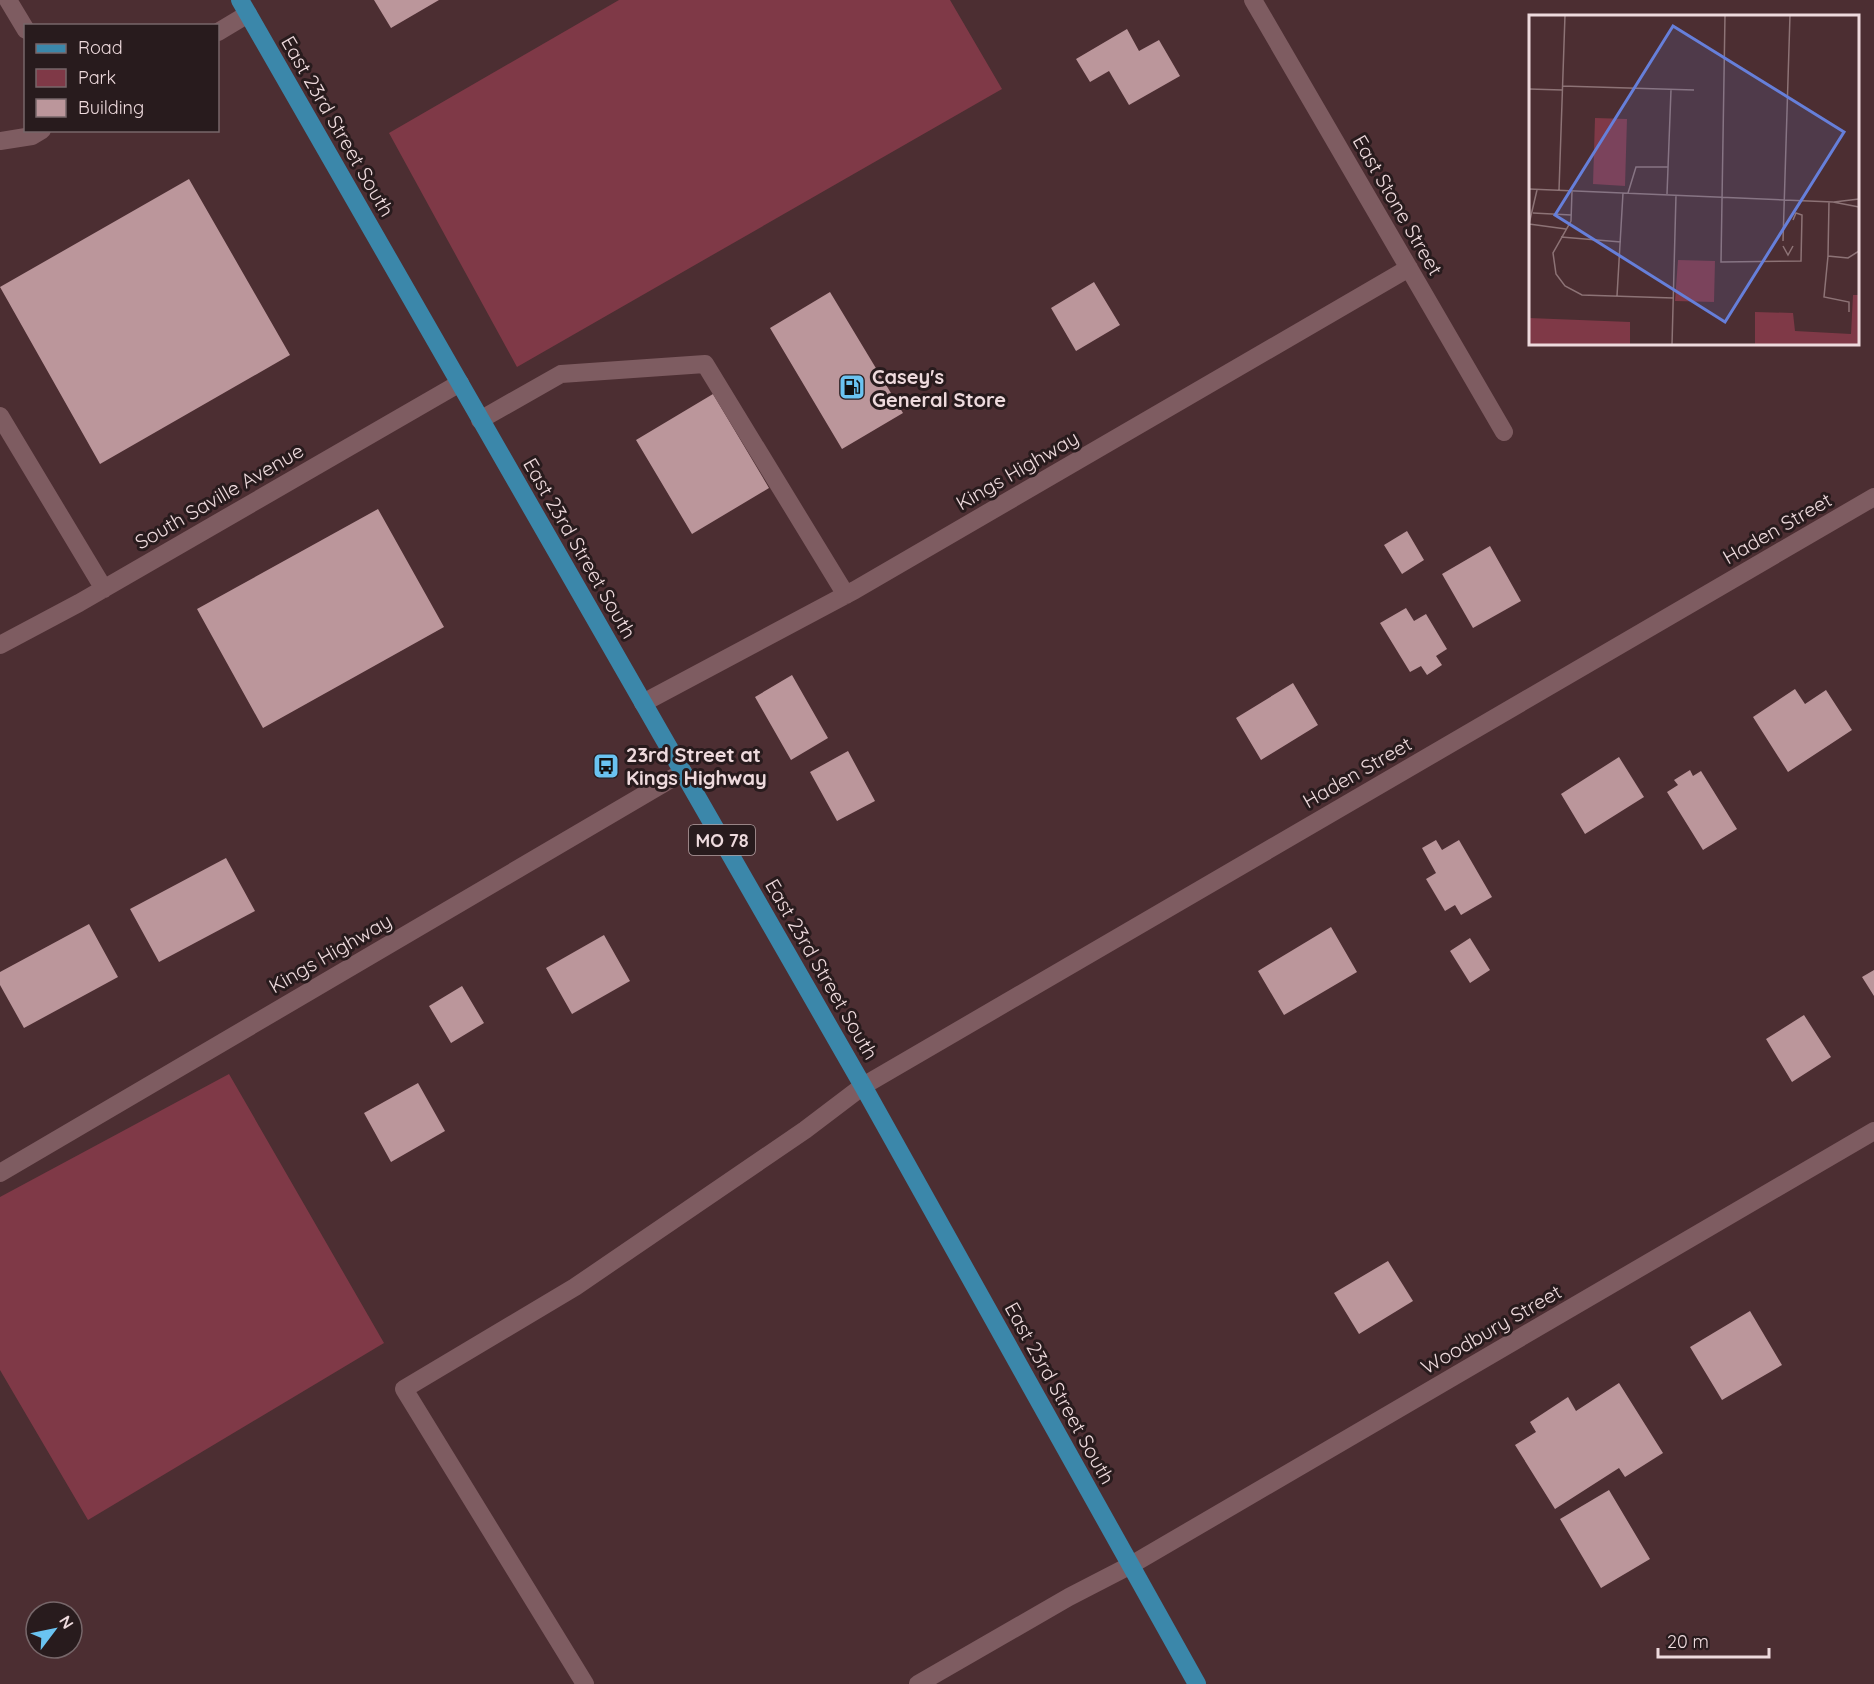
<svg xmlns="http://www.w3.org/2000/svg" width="1874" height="1684" font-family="Quicksand,sans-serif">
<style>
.green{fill:#7f3947}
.building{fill:#bb969b}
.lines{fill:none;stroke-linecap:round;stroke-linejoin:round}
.minor{stroke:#7e5c61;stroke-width:18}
.major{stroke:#3b87aa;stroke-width:18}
.labels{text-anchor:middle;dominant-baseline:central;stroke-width:6;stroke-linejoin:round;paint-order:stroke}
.shield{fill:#281b1d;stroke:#b3a1a3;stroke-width:1.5}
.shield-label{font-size:18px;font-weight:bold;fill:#eedadd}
.street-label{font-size:20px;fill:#eedadd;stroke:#281b1d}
.poi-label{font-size:20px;font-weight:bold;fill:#eedadd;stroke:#281b1d;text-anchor:start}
.inset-road{fill:none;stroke:#8d7376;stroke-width:1.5}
.view{fill:#667fda;fill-opacity:0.15;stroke:#667fda;stroke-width:3}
.inset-edge{fill:none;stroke:#eedadd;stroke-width:3}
</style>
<rect width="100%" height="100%" fill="#4c2e32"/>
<path class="green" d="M619 0H950L1002 89 517 367 389 133Z
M229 1074 384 1343 88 1520 0 1370V1197Z"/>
<path class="building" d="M374 0H439L391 28Z
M1127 29 1139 51 1159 40 1180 76 1129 105 1109 71 1090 82 1076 59Z
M189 179 290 355 100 464 0 287Z
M1094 282 1120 325 1076 351 1051 308Z
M830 292 903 413 842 449 770 328Z
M713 394 769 488 692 534 636 440Z
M378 509 444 627 263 728 197 609Z
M1407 531 1424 560 1402 574 1384 545Z
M1490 546 1521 601 1473 628 1442 574Z
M1406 608 1414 621 1426 614 1447 649 1436 656 1442 665 1427 675 1421 666 1410 672 1380 623Z
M792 675 828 738 791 760 755 697Z
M1293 683 1318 725 1261 760 1236 718Z
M1795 689 1805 704 1826 690 1852 730 1788 772 1753 717Z
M848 751 875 801 837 821 810 772Z
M1619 757 1644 797 1585 834 1561 794Z
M1690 770 1693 776 1701 771 1737 829 1703 850 1667 792 1678 785 1674 780Z
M1436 840 1442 850 1459 840 1492 897 1461 915 1455 905 1445 911 1426 879 1436 873 1422 848Z
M226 858 255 911 159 962 130 909Z
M89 924 118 977 24 1028 0 985V972Z
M1331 927 1357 972 1284 1015 1258 971Z
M604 935 630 981 572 1014 546 968Z
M1470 938 1490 970 1470 983 1450 951Z
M1874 970V996L1862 977Z
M462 986 484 1023 451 1043 429 1006Z
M1804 1015 1831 1057 1792 1082 1766 1039Z
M418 1083 445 1131 391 1162 364 1113Z
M1388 1261 1413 1301 1359 1334 1334 1293Z
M1750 1311 1782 1365 1722 1400 1690 1347Z
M1619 1383 1663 1453 1625 1477 1619 1468 1555 1509 1515 1445 1536 1432 1530 1422 1568 1397 1576 1411Z
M1609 1490 1650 1559 1601 1588 1560 1519Z"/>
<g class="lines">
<path class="minor" d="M8 0 26 30
M1253 0 1504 432
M218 32 248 14
M0 141 32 136 42 130
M0 416 104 589
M480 420 561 374 705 364 846 595
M0 645 79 603 460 383
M643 703 855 590 1409 268
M0 1173 683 772
M585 1684 404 1389 575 1287 805 1130 863 1086 1874 497
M918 1684 1069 1597 1131 1565 1874 1131"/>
<path class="major" d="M240 0 863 1086 1197 1684"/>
</g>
<defs>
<g id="fuel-square" transform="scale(1.35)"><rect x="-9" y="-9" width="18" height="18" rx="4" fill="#6ac3f1" stroke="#281b1d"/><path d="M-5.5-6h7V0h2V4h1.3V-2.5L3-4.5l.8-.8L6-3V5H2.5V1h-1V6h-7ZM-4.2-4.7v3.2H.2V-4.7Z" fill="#111"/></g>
<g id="bus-square" transform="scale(1.35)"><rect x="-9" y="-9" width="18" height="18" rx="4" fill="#6ac3f1" stroke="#281b1d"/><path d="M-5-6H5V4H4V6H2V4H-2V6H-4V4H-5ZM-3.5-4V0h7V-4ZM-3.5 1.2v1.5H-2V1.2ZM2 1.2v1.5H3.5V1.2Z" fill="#111"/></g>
</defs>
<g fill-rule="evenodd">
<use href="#fuel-square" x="852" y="387"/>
<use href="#bus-square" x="606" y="766"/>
</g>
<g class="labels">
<rect class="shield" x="689" y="825" width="66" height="30" rx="4.5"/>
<g class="shield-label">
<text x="722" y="840">MO 78</text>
</g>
<g class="street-label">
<text transform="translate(338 126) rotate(60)">East 23rd Street South</text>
<text transform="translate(1398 205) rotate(60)">East Stone Street</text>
<text transform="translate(1017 470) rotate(-30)">Kings Highway</text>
<text transform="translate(219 496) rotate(-30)">South Saville Avenue</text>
<text transform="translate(1777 528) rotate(-30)">Haden Street</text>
<text transform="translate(580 548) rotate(60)">East 23rd Street South</text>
<text transform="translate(1357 772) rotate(-30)">Haden Street</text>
<text transform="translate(330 953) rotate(-30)">Kings Highway</text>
<text transform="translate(822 969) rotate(60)">East 23rd Street South</text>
<text transform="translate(1491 1329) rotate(-30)">Woodbury Street</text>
<text transform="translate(1060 1393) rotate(61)">East 23rd Street South</text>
</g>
<g class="poi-label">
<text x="872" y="376">Casey's<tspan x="872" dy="23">General Store</tspan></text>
<text x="626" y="754">23rd Street at<tspan x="626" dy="23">Kings Highway</tspan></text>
</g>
</g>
<g transform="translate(1529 15)">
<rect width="330" height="330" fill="#4c2e32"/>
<path d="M66 103 98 104 96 171 64 169ZM149 245 186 246 185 287 146 286ZM324 280H330V330H226V297L264 298 266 316 322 319ZM0 303 101 307V330H0Z" fill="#7f3947"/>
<path class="inset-road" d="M196 0 192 247 272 246 273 200 267 198 264 205M33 71 165 75M0 74 33 75M0 174 304 187 330 192M30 175 36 0M43 176 42 206 24 238 27 259 36 271 53 280 144 283M99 178 107 152H139M138 179 142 75M300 187 299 241 319 243 330 236M305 187 330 184M4 198 42 200M0 209 37 214M0 209 8 175M32 222 92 227M254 226 261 0M254 231 259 240 264 231M299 241 295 282 320 287V297M88 281 94 178M143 330 147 180"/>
<path class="view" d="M144 11 315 117 196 307 26 200Z"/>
<rect width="330" height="330" class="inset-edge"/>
</g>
<rect x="24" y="24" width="195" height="108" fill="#281b1d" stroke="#77676a" stroke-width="1.5"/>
<rect x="36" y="44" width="30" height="9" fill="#3b87aa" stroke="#77676a" stroke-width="1.5"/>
<text x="78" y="54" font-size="18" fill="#eedadd">Road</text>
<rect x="36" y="69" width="30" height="18" fill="#7f3947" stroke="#77676a" stroke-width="1.5"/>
<text x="78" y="84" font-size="18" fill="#eedadd">Park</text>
<rect x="36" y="99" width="30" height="18" fill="#bb969b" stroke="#77676a" stroke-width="1.5"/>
<text x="78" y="114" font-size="18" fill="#eedadd">Building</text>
<g transform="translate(54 1630) rotate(58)"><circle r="28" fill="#281b1d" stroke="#77676a" stroke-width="1.5"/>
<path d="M0-4.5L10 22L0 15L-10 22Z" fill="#6ac3f1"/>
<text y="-9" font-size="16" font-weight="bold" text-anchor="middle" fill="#eedadd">N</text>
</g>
<path d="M1658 1648v9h111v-9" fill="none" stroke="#eedadd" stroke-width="3"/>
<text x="1667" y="1648" font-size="18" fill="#eedadd" stroke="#281b1d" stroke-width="4.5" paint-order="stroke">20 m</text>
</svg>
